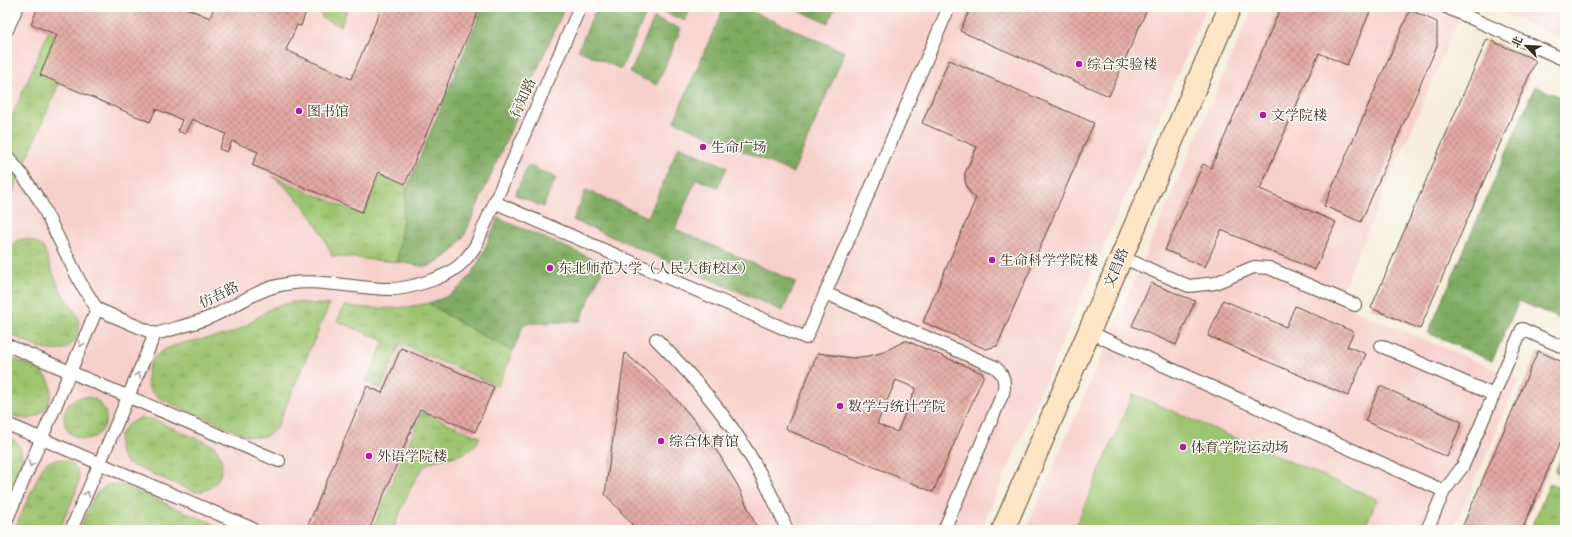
<svg xmlns="http://www.w3.org/2000/svg" width="1572" height="537" font-family="'IM FELL Double Pica','Noto Serif SC',serif">
<style>
.built{fill:#f7d0cc}
.grass{fill:url(#grass-tufts);stroke:#6c7747}
.forest{fill:url(#forest-crowns);stroke:#5c6a40}
.green{fill:#9dc470;stroke:#6c7747}
.building{fill:url(#building-cross-hatch);fill-rule:evenodd}
.lines{fill:none;stroke-linecap:round;stroke-linejoin:round}
.lane-casing{stroke:#57473a;stroke-width:14}
.secondary-casing{stroke:#57473a;stroke-width:24}
.lane{stroke:#fff;stroke-width:12}
.secondary{stroke:#fee5c5;stroke-width:22}
.oneway{stroke:#a79f9a}
.poi-dot{fill:#b5179e;stroke:#fdfcf7;stroke-width:1.5}
.labels{text-anchor:middle;dominant-baseline:central;stroke-width:3;stroke-linejoin:round;paint-order:stroke}
.poi-label{font-size:14px;fill:#3b2a1e;stroke:#fdfcf7;text-anchor:start}
.street-label{font-size:14px;fill:#3b2a1e;stroke:#fdfcf7}
</style>
<defs>
<pattern id="grass-tufts" width="24" height="20" patternUnits="userSpaceOnUse"><rect width="24" height="20" fill="#9dc470"/><path d="M3 7l-1-3M5 7V3M7 7l1-3M15 17l-1-3M17 17v-4M19 17l1-3" fill="none" stroke="#819f5b"/></pattern>
<pattern id="forest-crowns" width="20" height="18" patternUnits="userSpaceOnUse"><rect width="20" height="18" fill="#7eaa62"/><path d="M2 6a3 3 0 1 1 6 0M12 15a3 3 0 1 1 6 0" fill="none" stroke="#688b50"/></pattern>
<pattern id="building-cross-hatch" width="8" height="8" patternUnits="userSpaceOnUse"><rect width="8" height="8" fill="#e3a9a3"/><path d="M0 0l8 8M0 8l8-8" fill="none" stroke="#b98a84"/></pattern>
</defs>
<rect width="100%" height="100%" fill="#fdfcf7"/>
<filter id="ink" filterUnits="userSpaceOnUse"><feTurbulence type="fractalNoise" baseFrequency=".025" numOctaves="2"/><feDisplacementMap in="SourceGraphic" scale="8" xChannelSelector="R" yChannelSelector="G"/><feConvolveMatrix kernelMatrix="1 2 1 2 8 2 1 2 1" color-interpolation-filters="sRGB"/></filter>
<filter id="wash" filterUnits="userSpaceOnUse"><feTurbulence type="fractalNoise" baseFrequency=".012" numOctaves="4" result="noise"/><feDisplacementMap in="SourceGraphic" scale="16" xChannelSelector="R" yChannelSelector="G"/><feGaussianBlur stdDeviation="0.9" result="paint"/><feColorMatrix in="noise" values="0 0 0 0 0 0 0 0 0 0 0 0 0 0 0 0 0 1.4 0 .05"/><feComposite in="paint" operator="in"/></filter>
<g filter="url(#wash)">
<rect width="100%" height="100%" fill="#f6edda"/>
<path class="built" d="M7 7H1207L981 530H7Z
M1253 7H1464L1337 302 1519 380 1453 530H1026Z
M1489 7H1565V40Z"/>
<path class="grass" d="M322 7H348L341 26 322 18Z
M51 26 64 72 7 205V128Z
M272 176 363 215 380 176 407 187 397 262 332 256C318 221 301 199 272 176Z
M23 239C31 240 39 242 44 249 50 265 55 280 63 295 68 303 77 311 79 321 81 327 78 336 74 341 59 363 25 341 7 333V255C11 246 12 241 23 239Z
M293 302 329 305 277 427C269 437 260 439 247 436L161 399C153 395 146 388 147 378 148 337 205 343 231 333 245 328 255 318 267 311 275 306 284 304 293 302Z
M429 303C456 321 483 337 513 351L498 386 400 344 381 389 366 382 384 341 337 321 344 306C376 309 397 310 429 303Z
M7 357C19 362 36 366 46 376 59 391 46 417 28 419 20 419 14 416 7 413Z
M64 418a21 21 0 1 1 42 0a21 21 0 1 1-42 0Z
M422 412 480 437C469 463 440 453 425 466 413 477 400 514 393 530H372Z
M141 418 152 419 214 446C231 464 219 492 195 492L127 463C111 447 120 423 141 418Z
M7 436C36 450 16 478 7 499Z
M1565 448V476L1555 472Z
M59 459C87 465 79 484 71 504 67 512 63 521 60 530H14L43 466 47 462Z
M1550 483 1565 490V530H1530Z
M112 484 124 486 211 523 220 530H80C87 513 92 489 112 484Z"/>
<path class="forest" d="M483 7H565L465 234 454 250 444 258 427 267 397 262 407 187Z
M597 7H630L646 14 621 69 578 50Z
M659 7H691L685 21 658 10Z
M724 7H742L845 52 793 173 674 121Z
M790 7H835L828 23Z
M654 18 681 29 657 85 630 73Z
M1535 86 1565 99V321L1519 301 1492 361 1428 333Z
M679 146 727 167 718 187 696 179 675 229 796 282 783 311 573 220 586 190 648 217Z
M528 165 556 178 543 207 515 195Z
M498 218 605 264 580 321 524 324 513 351C483 337 456 321 429 303 435 300 443 299 449 295 476 280 486 244 498 218Z"/>
<path class="green" d="M1133 394 1377 499 1364 530H1074Z"/>
<g id="blocks">
<path class="building" d="M38 7H184L210 18 214 7H304L305 14 301 26 297 25 286 50 351 79 382 7H480L405 184 379 172 362 212 252 165 258 152 232 141 227 152 219 149 226 134 192 119 185 134 178 131 182 120 156 109 150 122 40 75 57 35 31 24Z
M971 7H1148L1109 96 960 31Z
M1281 7H1372L1347 65 1319 53 1260 189 1336 222 1315 270 1221 230 1205 267 1165 250 1203 164 1211 168Z
M1410 10 1437 22V46L1361 222 1324 206Z
M1487 39 1536 60 1420 329 1371 308Z
M949 60 1094 123 997 346 986 349 923 322 976 198 971 194 967 188 965 180V173L977 147 922 123Z
M1151 283 1195 301 1176 345 1132 326Z
M1223 300 1286 327 1295 306 1354 332 1347 346 1366 354 1348 396 1208 336Z
M905 341H907L982 373 984 375 933 492 788 430 786 428 818 353 852 358 868 356 881 353ZM896 380 916 388 897 432 877 424Z
M401 348 494 387 475 432 420 409 369 530H306L367 386 382 393Z
M1538 351 1565 363V431L1522 530H1461Z
M625 353 652 376 677 400 700 427 720 456 738 486 758 530H628L632 524 605 494Z
M1380 386 1462 422 1447 457 1365 421Z"/>
</g>
</g>
<g filter="url(#ink)">
<use href="#blocks" fill-opacity="0" stroke="#57473a" stroke-width="1"/>
<g class="lines">
<g class="lane-casing">
<path id="lane" d="M1446 7 1565 60
M7 30 17 7
M7 156 23 176 40 201 80 282 97 309 155 334C175 328 195 324 213 316 234 307 252 293 273 287 311 275 352 289 391 289 405 289 421 284 435 279 455 271 464 264 476 245L580 7
M7 173 12 161
M494 202 806 338 949 7
M1121 257 1189 286 1215 283 1254 267 1269 268 1355 305
M825 293 995 367C1004 374 1006 382 1003 393L944 530
M1089 332 1444 491
M656 339C714 397 756 453 787 530
M7 345 279 461
M1381 346 1494 395
M7 424 251 528
M7 519 97 309
M71 530 155 334
M1427 530 1444 491 1463 466 1522 329 1565 348"/>
</g>
<g class="secondary-casing">
<path id="secondary" d="M1003 530 1230 7"/>
</g>
<use href="#lane" class="lane"/>
<use href="#secondary" class="secondary"/>
</g>
<defs><path id="oneway-chevron" d="M-2-3.5L2.5 0L-2 3.5" fill="none" stroke-width="1.6" stroke-linecap="round" stroke-linejoin="round"/></defs>
<g class="oneway">
<use href="#oneway-chevron" transform="translate(81 344) rotate(113)"/>
<use href="#oneway-chevron" transform="translate(138 375) rotate(-67)"/>
<use href="#oneway-chevron" transform="translate(31 464) rotate(113)"/>
<use href="#oneway-chevron" transform="translate(87 494) rotate(-67)"/>
</g>
</g>
<g class="poi-dot">
<circle cx="1079" cy="64" r="4"/>
<circle cx="299" cy="111" r="4"/>
<circle cx="1263" cy="115" r="4"/>
<circle cx="703" cy="147" r="4"/>
<circle cx="992" cy="260" r="4"/>
<circle cx="550" cy="268" r="4"/>
<circle cx="840" cy="406" r="4"/>
<circle cx="661" cy="441" r="4"/>
<circle cx="1183" cy="447" r="4"/>
<circle cx="369" cy="456" r="4"/>
</g>
<g class="labels">
<g class="poi-label">
<text x="1087" y="64">综合实验楼</text>
<text x="307" y="111">图书馆</text>
<text x="1271" y="115">文学院楼</text>
<text x="711" y="147">生命广场</text>
<text x="1000" y="260">生命科学学院楼</text>
<text x="558" y="268">东北师范大学（人民大街校区）</text>
<text x="848" y="406">数学与统计学院</text>
<text x="669" y="441">综合体育馆</text>
<text x="1191" y="447">体育学院运动场</text>
<text x="377" y="456">外语学院楼</text>
</g>
<g class="street-label">
<text transform="translate(523 98) rotate(-66)">行知路</text>
<text transform="translate(1116 268) rotate(-67)">文昌路</text>
<text transform="translate(219 295) rotate(-26)">仿吾路</text>
</g>
</g>
<rect width="1572" height="537" fill="none" stroke="#fdfcf7" stroke-width="24"/>
<g transform="translate(1526 46) rotate(294)" stroke="#fdfcf7" stroke-width="3" paint-order="stroke">
<path d="M0-3L7 15L0 10L-7 15Z" fill="#3b2a1e"/>
<text y="-6" font-size="11" font-weight="bold" text-anchor="middle" fill="#3b2a1e">北</text>
</g>
</svg>
